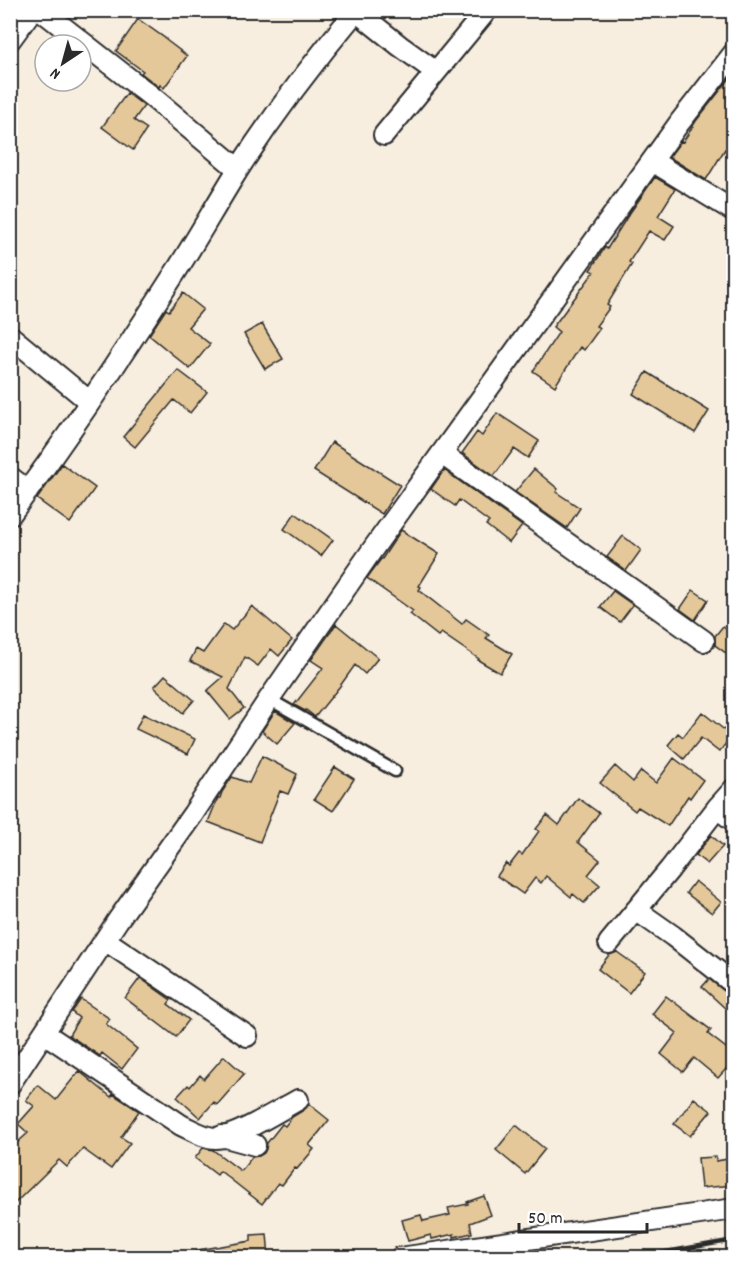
<svg xmlns="http://www.w3.org/2000/svg" width="744" height="1268" font-family="Dekko,sans-serif">
<style>
.building{fill:#e5c899;stroke:#2b2b2b;stroke-width:1.5}
.lines{fill:none;stroke-linecap:round;stroke-linejoin:round}
.lane-casing{stroke:#2b2b2b;stroke-width:15}
.street-casing{stroke:#2b2b2b;stroke-width:24}
.lane{stroke:#fff;stroke-width:10}
.street{stroke:#fff;stroke-width:20}
.rail{stroke:#2b2b2b;stroke-width:4.5}
</style>
<rect width="100%" height="100%" fill="#f7eee0"/>
<filter id="ink" filterUnits="userSpaceOnUse"><feTurbulence type="fractalNoise" baseFrequency=".0167" numOctaves="2"/><feDisplacementMap in="SourceGraphic" scale="12" xChannelSelector="R" yChannelSelector="G"/><feConvolveMatrix kernelMatrix="1 2 1 2 8 2 1 2 1" color-interpolation-filters="sRGB"/></filter>
<g filter="url(#ink)">
<path class="building" d="M138 19 166 39V40L187 56 164 88 160 85 159 87 141 73 143 71 116 51Z
M734 73V139L727 150 725 149 706 180 669 157 681 141 683 142 696 121Z
M127 93 144 106 134 120 147 129 133 150 102 127Z
M655 177 675 189 658 216 674 226 665 240 649 231 629 262 632 264 607 305 610 307 596 326 600 328 584 350 580 347 555 386 533 371 559 332 553 327 594 272 590 270 602 252 605 247 607 249 627 217Z
M183 293 203 309 188 327 210 344 190 369 149 335 166 309 169 311Z
M262 324 283 359 265 369 244 334Z
M178 370 207 392 190 413 174 400 135 447 123 437Z
M647 372 709 411 695 433 633 394Z
M497 413 539 441 528 458 514 449 494 476 462 453 477 432 482 436Z
M332 442 400 485 382 514 314 471Z
M62 464 95 488 70 523 37 499Z
M534 469 558 489 556 492 580 508 567 528 515 492Z
M444 470 522 526 509 543 486 525 489 522 459 500 455 506 431 489Z
M295 513 333 540 321 556 284 529Z
M401 530 439 554 419 586 421 587 419 590 462 624 466 619 489 635 486 638 512 654 500 673 478 660 479 659 441 633 438 636 410 614 413 611 367 578 381 559H382Z
M623 536 641 550 626 571 607 557Z
M693 590 708 600 695 620 680 609Z
M613 591 633 605 620 622 600 607Z
M252 606 292 640 279 656 271 649 258 666 245 657 229 689 244 708 230 719 207 691 223 677 190 661 196 649 203 653 224 624 232 630Z
M336 624 378 658 365 674 355 665 340 686 315 717 306 710 305 711 294 705 323 668 311 660Z
M723 626 734 634V659L715 645V636Z
M165 675 194 700 183 713 154 687Z
M275 711 295 723 277 744 262 731Z
M702 712 732 736 719 752 701 738 684 759 668 745 678 733 683 737Z
M143 714 195 739 188 754 136 729Z
M262 756 297 774 288 794 280 791 260 842 208 822 217 800 218 798H220L222 792 232 777 249 783Z
M674 758 703 780 690 798 688 796 668 826 638 807 635 811 600 783 615 766 633 782 641 771 656 783Z
M335 767 354 779 333 811 314 799Z
M578 798 599 813 578 842 600 860 588 875 600 885 584 903 573 894 571 897 546 876 541 883 535 878 523 894 497 876 506 863 509 866 519 853 522 855 539 831 536 829 547 815 559 825Z
M711 835 723 846 707 864 696 855Z
M695 881 721 902 712 913 686 893Z
M617 952 645 972 629 993 598 969 609 955Z
M140 978 171 1000 168 1004 189 1020 176 1037 125 998Z
M709 979 727 993 734 996V1001L726 1009 702 987Z
M666 996 711 1030 708 1034 734 1054V1060L718 1078 694 1058 683 1072 661 1054 677 1033 652 1014Z
M81 999 110 1019 106 1024 137 1049 122 1069 102 1053 100 1056 69 1035 79 1018 72 1012Z
M224 1056 244 1074 217 1105 214 1102 200 1118 177 1097 188 1085 190 1087 200 1075 204 1079Z
M79 1071 111 1097 113 1094 139 1111 121 1137 130 1143 111 1169 83 1149 67 1167 59 1160 10 1208V1149L28 1133 18 1124 34 1106 26 1100 38 1085 56 1100Z
M694 1098 711 1111 690 1136 674 1124Z
M309 1104 329 1120 309 1145 314 1149 297 1169 295 1168 282 1185 278 1183 262 1204 220 1171 217 1175 195 1158 203 1148 213 1150 241 1171 252 1157 259 1156 264 1153 266 1149 267 1143 282 1124 285 1126 292 1117 304 1110Z
M516 1125 545 1149 525 1174 496 1150Z
M716 1157V1161L734 1158V1185L701 1188 698 1158Z
M484 1196 491 1215 470 1223 472 1233 454 1237V1234L432 1239 431 1235 408 1241 402 1220 421 1215 423 1221 450 1215 448 1208 468 1204 467 1202Z
M267 1234 269 1257H198L197 1250 251 1241V1235Z"/>
<g class="lines">
<g class="lane-casing">
<path id="lane" d="M269 699 395 771"/>
</g>
<g class="street-casing">
<path id="street" d="M41 10 151 96 238 169
M10 40 32 10
M384 135 487 10
M652 161 734 211
M10 336 90 402
M442 454 704 641
M10 477 28 491
M10 515C68 437 122 356 175 273 197 239 217 203 239 168 275 113 314 61 356 11L400 46 436 72
M717 808 734 821
M636 910 673 936 734 984
M105 940 247 1036
M609 943 670 869 717 808 734 789
M44 1033 181 1125C192 1130 204 1138 216 1138 236 1138 279 1110 298 1100
M10 1084 118 920 193 814 269 699 375 546 680 122 734 53
M222 1136 255 1145
M400 1258 734 1209"/>
</g>
<use href="#lane" class="lane"/>
<use href="#street" class="street"/>
<path class="rail" d="M632 1258 734 1240
M716 1258 734 1255"/>
</g>
</g>
<rect width="744" height="1268" fill="none" stroke="#fff" stroke-width="36"/>
<rect x="18" y="18" width="708" height="1232" fill="none" stroke="#2b2b2b" stroke-width="2" filter="url(#ink)"/>
<g transform="translate(63 63) rotate(216)"><circle r="28" fill="#ffffff" stroke="#aaaaaa" stroke-width="1.5"/>
<path d="M0-4.5L10 22L0 15L-10 22Z" fill="#2b2b2b"/>
<text y="-9" font-size="16" font-weight="bold" text-anchor="middle" fill="#2b2b2b">N</text>
</g>
<path d="M519 1223v9h128v-9" fill="none" stroke="#2b2b2b" stroke-width="3"/>
<text x="528" y="1223" font-size="18" fill="#2b2b2b" stroke="#ffffff" stroke-width="4.5" paint-order="stroke">50 m</text>
</svg>
